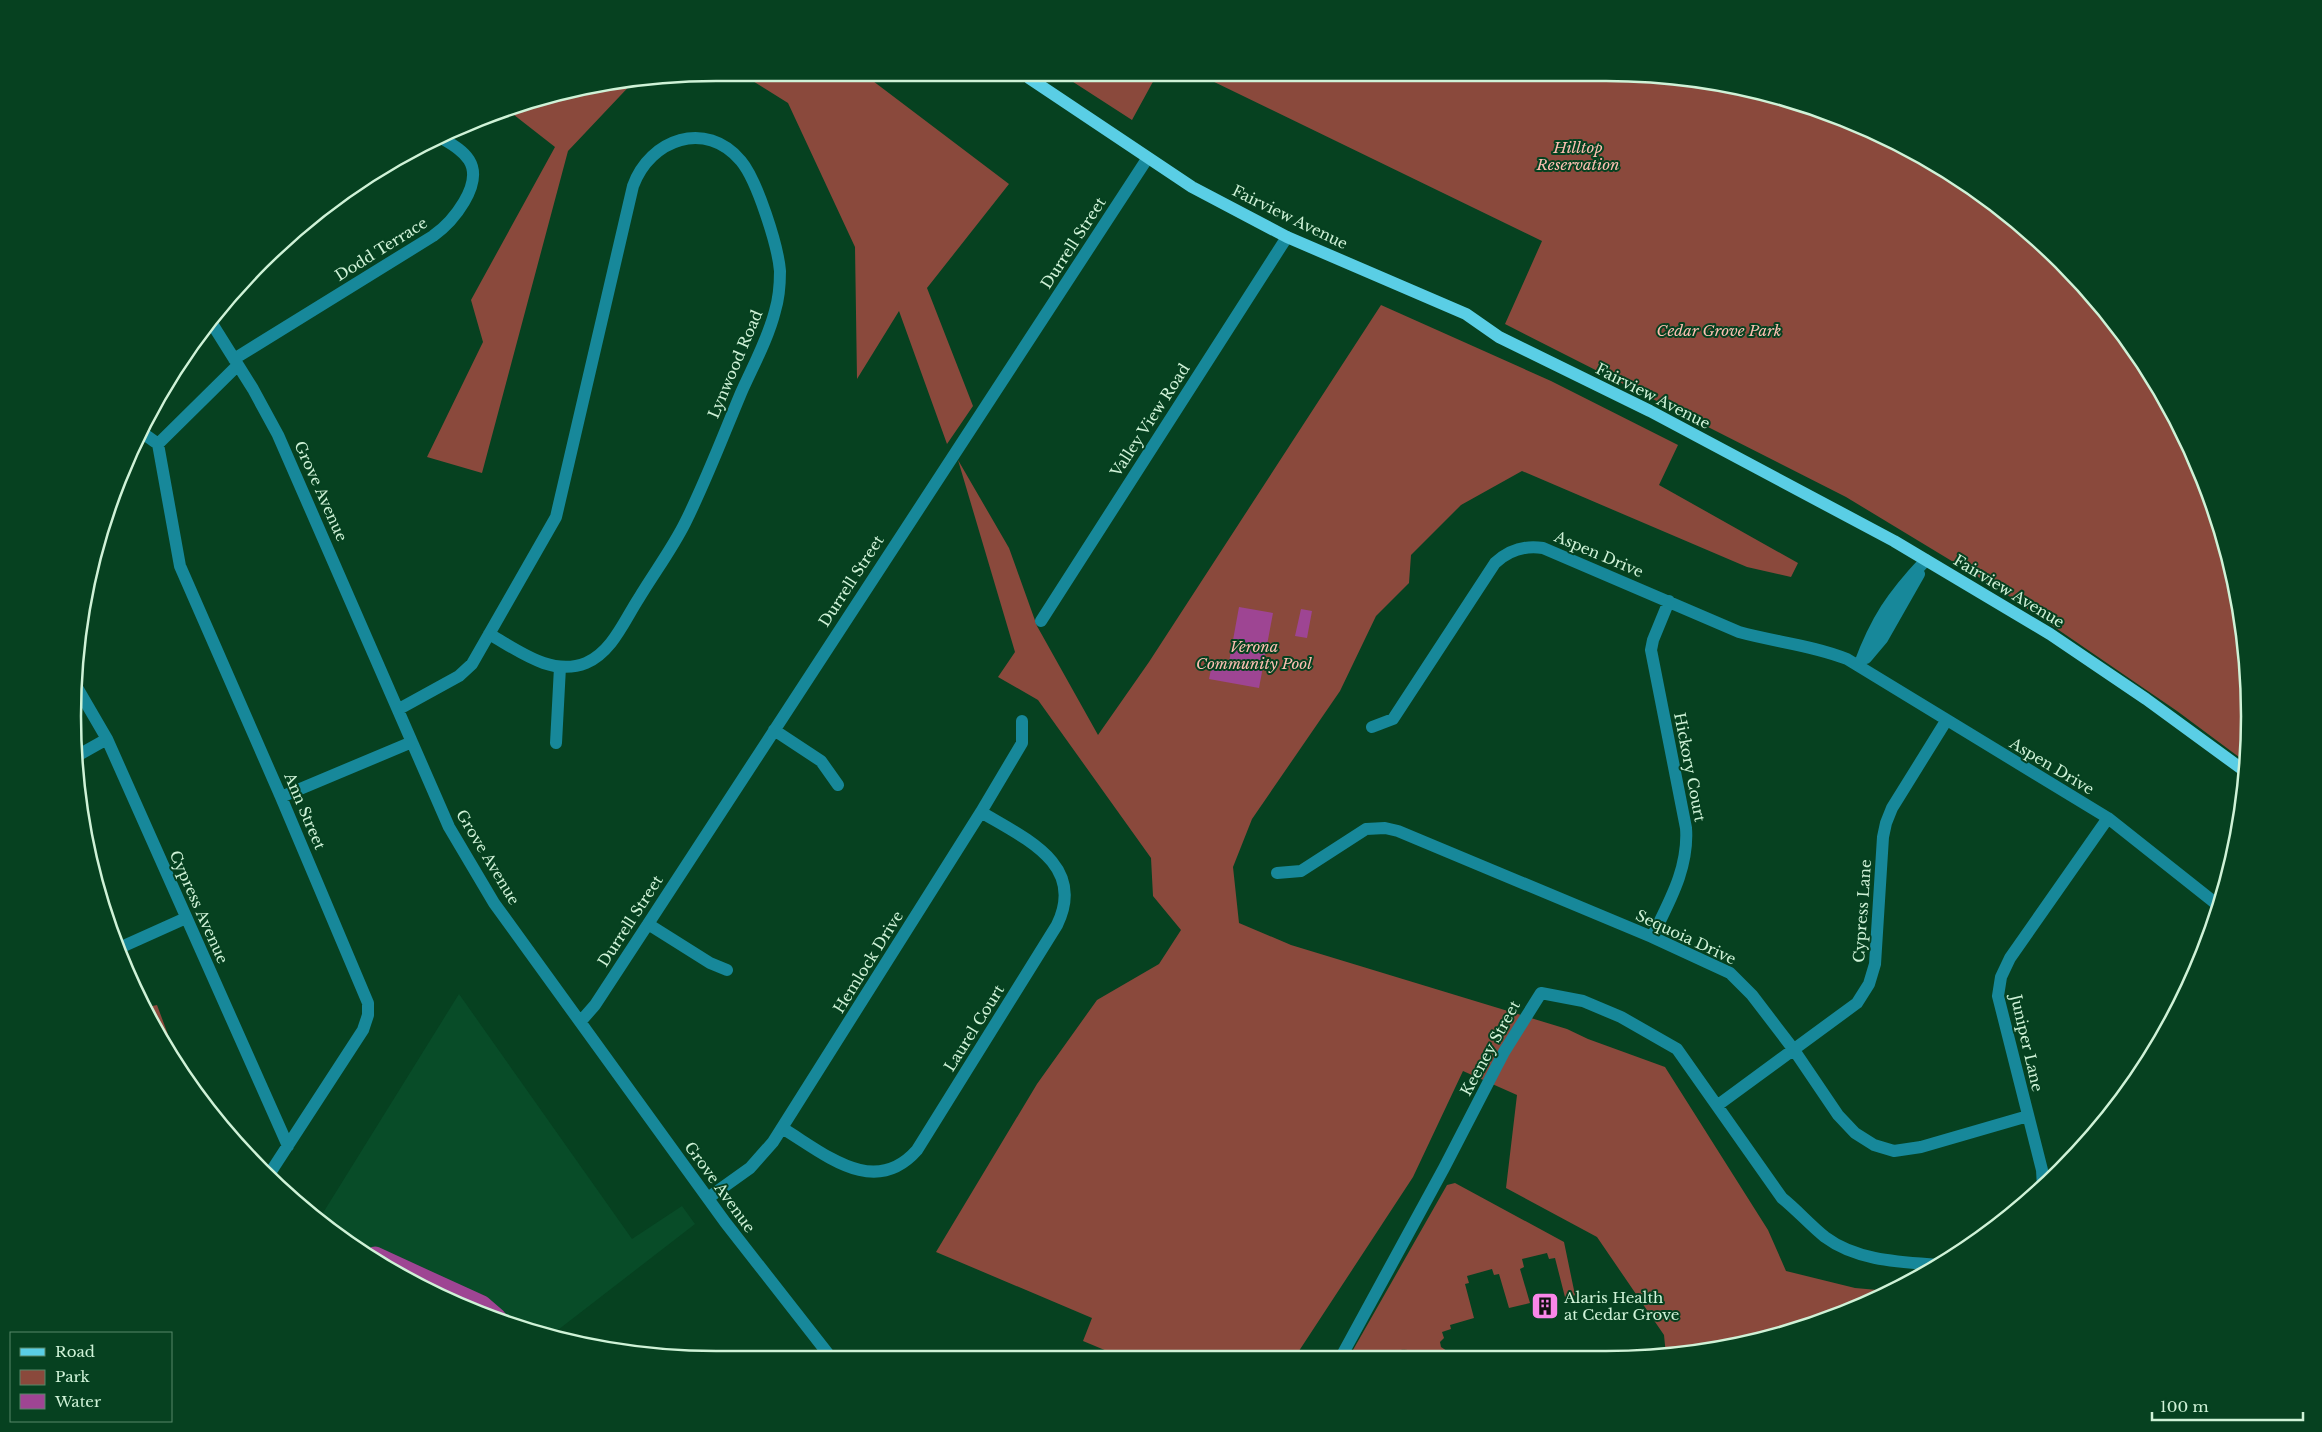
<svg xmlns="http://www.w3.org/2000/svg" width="2322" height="1432" font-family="'Libre Baskerville',serif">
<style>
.built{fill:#084c28}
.green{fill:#8a493c}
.water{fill:#9e4593}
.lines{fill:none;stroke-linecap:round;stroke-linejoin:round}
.river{stroke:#9e4593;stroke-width:19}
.minor{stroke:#17889a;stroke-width:12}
.major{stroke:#5acee5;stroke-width:12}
.labels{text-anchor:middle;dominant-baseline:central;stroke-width:4;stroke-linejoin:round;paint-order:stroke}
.park-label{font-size:15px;font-style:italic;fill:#fcbfb2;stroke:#064120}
.street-label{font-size:15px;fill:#cff2d7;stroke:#064120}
.poi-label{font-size:15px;fill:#cff2d7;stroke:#064120;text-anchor:start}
.rim{fill:none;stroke:#cff2d7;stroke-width:2.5}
</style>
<rect width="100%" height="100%" fill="#064120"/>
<path class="built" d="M459 994 632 1239 682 1206 695 1224 554 1333 507 1321 353 1243 324 1227 318 1221Z"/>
<path class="green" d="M632 78H637L568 151 482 473 427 457 483 342 471 300 555 147 505 108Z
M748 78H869L1009 184 927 288 973 406 947 444 899 311 857 379 855 247 788 103Z
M1067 78H1155L1132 120Z
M1206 78H1690L1852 121 1998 205 2090 292 2163 394 2215 509 2244 632 2247 763 2177 711 2003 592 1846 497 1505 324 1542 241Z
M1381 305 1551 381 1678 445 1659 485 1798 563 1791 577 1747 567 1522 471 1461 505 1411 555 1409 583 1376 616 1340 691 1252 819 1233 867 1239 923 1291 945 1567 1029 1588 1039 1665 1067 1768 1230 1786 1271 1855 1288 1889 1291 1813 1325 1666 1355 1664 1335 1597 1237 1506 1188 1517 1095 1463 1071 1413 1177 1295 1357 1119 1356 1083 1341 1092 1318 936 1252 1037 1084 1097 1000 1159 964 1181 930 1153 896 1151 858 1038 700 998 677 1015 652 958 460 1009 548 1037 626 1098 735 1149 662Z
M157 1005 179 1064 143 1008Z
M1455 1183 1564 1242 1575 1295 1566 1301 1555 1258 1549 1259 1547 1253 1522 1259 1524 1267 1520 1269 1530 1303 1509 1308 1499 1274 1494 1275 1492 1269 1467 1276 1469 1283 1465 1284 1474 1318 1450 1325 1451 1329 1442 1332 1444 1338 1440 1342 1441 1347 1447 1351 1449 1357C1443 1357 1437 1358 1432 1357 1418 1353 1401 1343 1389 1357H1349L1447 1185Z
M347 1240 492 1304 513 1322 470 1311Z"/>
<path class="water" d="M1239 607 1273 613 1259 688 1209 679 1213 660 1229 662Z
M1301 609 1312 611 1307 638 1295 636Z"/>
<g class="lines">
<path class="river" d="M375 1256 482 1305 497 1318"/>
<path class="minor" d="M211 322 253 389 278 435 449 827 494 903 725 1222 829 1355
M234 359 433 236C453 222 484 184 469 160 462 149 449 143 438 136
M144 434 158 444
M158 444 180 566 281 797 368 1003V1015L363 1030 270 1173
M158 444 238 365
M1041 621 1287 237
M1866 658 1882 639 1919 574
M1859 666C1876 620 1892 596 1926 560
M75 684 107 739 288 1146
M399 709 459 676 472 664 556 517 633 186C650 139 706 119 741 161 757 180 778 246 780 271 780 284 779 298 775 311 768 339 753 366 741 393 723 436 706 481 685 523 672 549 654 573 639 598 624 621 612 652 586 663 551 677 518 650 489 634
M1372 727 1393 719 1495 563C1509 550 1524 545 1543 548L1739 632C1775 642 1812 645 1847 659L2108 818 2219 906
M774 730 821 761 838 785
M556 743 560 667
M75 757 107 739
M281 797 412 742
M1277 873 1301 871 1366 829 1385 828 1398 831 1652 937 1730 973 1752 995 1794 1050 1838 1115 1855 1133 1874 1145 1894 1151 1921 1147 2028 1116
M648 924 710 963 727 970
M1652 937C1669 902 1689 868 1686 828L1651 650 1653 640 1669 601
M117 949 186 918
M581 1021 595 1005 648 924 1147 159
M1718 1105 1857 1003 1869 984 1875 964 1883 837 1886 823 1892 808 1946 721
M782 1128C824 1153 874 1199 917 1150L1057 925C1087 864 1024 838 981 812
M2043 1187 2042 1170 1998 996 2001 977 2010 958 2108 818
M708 1198 750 1168 773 1142 981 812 1022 743V721
M1341 1357 1444 1168 1504 1052 1541 993 1583 1001 1621 1017 1677 1049 1782 1198C1797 1210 1810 1225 1825 1237 1857 1261 1901 1262 1940 1265"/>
<path class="major" d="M1029 78 1192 187 1287 237 1466 314 1499 337 1650 411 1894 541 2050 634 2146 699 2246 772"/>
</g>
<defs>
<g id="building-square" transform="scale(1.4375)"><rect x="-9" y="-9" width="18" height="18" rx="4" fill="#f987e9" stroke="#064120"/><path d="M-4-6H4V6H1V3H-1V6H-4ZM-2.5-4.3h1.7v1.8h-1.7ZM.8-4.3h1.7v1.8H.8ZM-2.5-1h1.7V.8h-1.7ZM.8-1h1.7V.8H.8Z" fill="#111"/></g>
</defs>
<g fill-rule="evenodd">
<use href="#building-square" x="1545" y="1306"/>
</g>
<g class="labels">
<g class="park-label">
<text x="1578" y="147">Hilltop<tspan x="1578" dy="17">Reservation</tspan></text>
<text x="1719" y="330">Cedar Grove Park</text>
<text x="1254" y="646">Verona<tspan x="1254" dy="17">Community Pool</tspan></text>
</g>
<g class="street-label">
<text transform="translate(1290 217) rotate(26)">Fairview Avenue</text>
<text transform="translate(1073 243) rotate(-57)">Durrell Street</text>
<text transform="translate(381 249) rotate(-32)">Dodd Terrace</text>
<text transform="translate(735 364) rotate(-67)">Lynwood Road</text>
<text transform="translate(1653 396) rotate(27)">Fairview Avenue</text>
<text transform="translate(1150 420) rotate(-57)">Valley View Road</text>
<text transform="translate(321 491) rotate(66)">Grove Avenue</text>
<text transform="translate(1599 554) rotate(23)">Aspen Drive</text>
<text transform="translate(851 581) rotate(-57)">Durrell Street</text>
<text transform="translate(2009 591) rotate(31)">Fairview Avenue</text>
<text transform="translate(2052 766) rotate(31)">Aspen Drive</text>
<text transform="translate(1690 767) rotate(79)">Hickory Court</text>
<text transform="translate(305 811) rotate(67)">Ann Street</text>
<text transform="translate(488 857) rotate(59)">Grove Avenue</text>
<text transform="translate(199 907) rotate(66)">Cypress Avenue</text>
<text transform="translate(1862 911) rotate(-86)">Cypress Lane</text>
<text transform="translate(630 921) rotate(-57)">Durrell Street</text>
<text transform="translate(1686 937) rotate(25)">Sequoia Drive</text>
<text transform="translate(868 962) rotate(-58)">Hemlock Drive</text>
<text transform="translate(974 1028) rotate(-58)">Laurel Court</text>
<text transform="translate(2027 1043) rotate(77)">Juniper Lane</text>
<text transform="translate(1490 1048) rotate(-61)">Keeney Street</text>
<text transform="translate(720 1187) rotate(54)">Grove Avenue</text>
</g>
<g class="poi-label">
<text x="1564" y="1297">Alaris Health<tspan x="1564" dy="17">at Cedar Grove</tspan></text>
</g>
</g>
<path d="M0 0H2322V1432H0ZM716 81H1606A635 635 0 0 1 2241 716V716A635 635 0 0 1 1606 1351H716A635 635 0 0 1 81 716V716A635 635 0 0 1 716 81Z" fill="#064120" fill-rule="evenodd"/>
<path class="rim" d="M716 81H1606A635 635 0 0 1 2241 716V716A635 635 0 0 1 1606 1351H716A635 635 0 0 1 81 716V716A635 635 0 0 1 716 81Z"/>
<rect x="10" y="1332" width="162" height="90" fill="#064120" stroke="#568869"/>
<rect x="20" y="1348" width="25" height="8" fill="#5acee5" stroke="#568869"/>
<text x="55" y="1357" font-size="15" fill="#cff2d7">Road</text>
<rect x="20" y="1370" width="25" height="15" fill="#8a493c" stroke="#568869"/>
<text x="55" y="1382" font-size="15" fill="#cff2d7">Park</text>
<rect x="20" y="1394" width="25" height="15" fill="#9e4593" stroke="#568869"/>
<text x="55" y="1407" font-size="15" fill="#cff2d7">Water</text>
<path d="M2152 1412v8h151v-8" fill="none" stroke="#cff2d7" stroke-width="2.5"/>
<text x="2160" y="1412" font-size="15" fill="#cff2d7" stroke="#064120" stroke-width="4" paint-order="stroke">100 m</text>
</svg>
